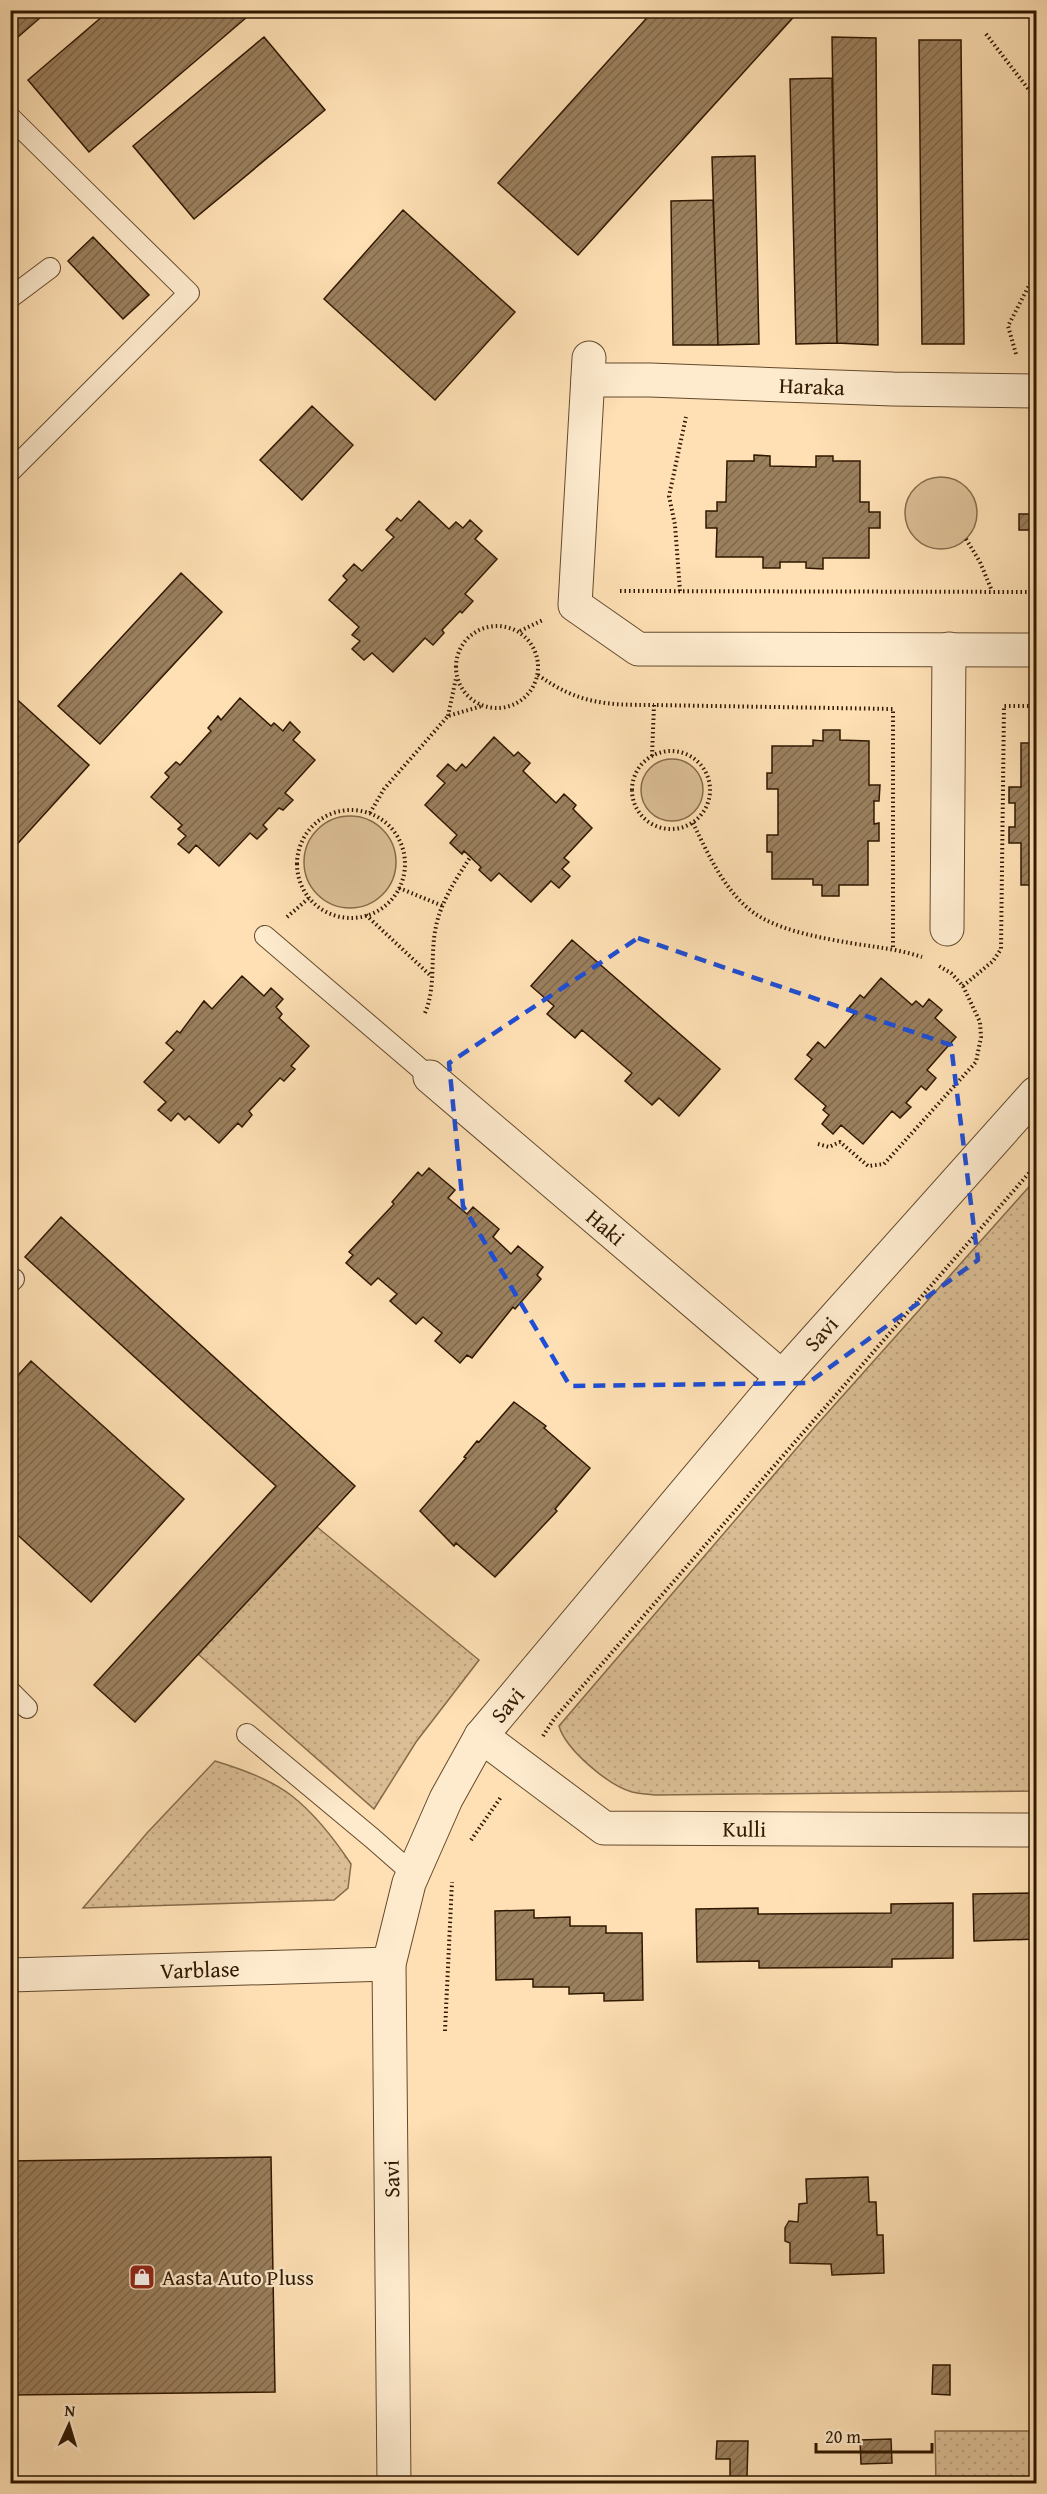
<svg xmlns="http://www.w3.org/2000/svg" width="1047" height="2494" font-family="'Gentium Book Plus',serif">
<style>
.grass{fill:url(#grass-dots);stroke:#866b4a;stroke-width:1.5}
.green{fill:#dbbe95;stroke:#866b4a;stroke-width:1.5}
.building{fill:url(#building-hatch);stroke:#301800;stroke-width:1.5}
.lines{fill:none;stroke-linecap:round;stroke-linejoin:round}
.service-casing{stroke:#644a2d;stroke-width:22}
.minor-casing{stroke:#644a2d;stroke-width:35}
.path{stroke:#301800;stroke-width:4;stroke-dasharray:1.5 3;stroke-linecap:butt}
.service{stroke:#feebce;stroke-width:20}
.minor{stroke:#feebce;stroke-width:33}
.marked{fill:none;stroke:#1d4ed8;stroke-width:4.5;stroke-dasharray:12 8;stroke-linejoin:round}
.labels{text-anchor:middle;dominant-baseline:central;stroke-width:4.5;stroke-linejoin:round;paint-order:stroke}
.street-label{font-size:22px;fill:#301800;stroke:#feebce}
.poi-label{font-size:22px;fill:#301800;stroke:#feebce;text-anchor:start}
</style>
<defs>
<pattern id="grass-dots" width="8" height="8" patternUnits="userSpaceOnUse" patternTransform="scale(1.5)"><rect width="8" height="8" fill="#dbbe95"/><path d="M2 2h.1M6 6h.1" fill="none" stroke="#bca37f" stroke-width="1.8" stroke-linecap="round"/></pattern>
<pattern id="building-hatch" width="6" height="6" patternUnits="userSpaceOnUse" patternTransform="scale(1.5)"><rect width="6" height="6" fill="#9b805e"/><path d="M-1 1l2-2M0 6l6-6M5 7l2-2" fill="none" stroke="#7f684b"/></pattern>
</defs>
<rect width="100%" height="100%" fill="#fee0b4"/>
<filter id="stains"><feTurbulence type="fractalNoise" baseFrequency=".00333" numOctaves="4"/><feColorMatrix values="0 0 0 0 .2 0 0 0 0 .09 0 0 0 0 .02 0 0 0 .5 -.17"/></filter>
<radialGradient id="worn" r=".72"><stop offset=".6" stop-color="#630" stop-opacity="0"/><stop offset="1" stop-color="#630" stop-opacity=".3"/></radialGradient>
<path class="grass" d="M1036 1179V1791L656 1795C649 1794 640 1794 632 1792 608 1785 566 1750 559 1726L814 1428Z
M317 1527 479 1660 416 1742 374 1809 198 1654Z
M215 1761C241 1769 270 1779 292 1796 315 1814 335 1840 351 1864L348 1888 334 1900 83 1908 147 1833Z
M935 2431H1036V2483H936Z"/>
<path class="green" d="M905 513a36 36 0 1 1 72 0a36 36 0 1 1-72 0Z
M641 790a31 31 0 1 1 62 0a31 31 0 1 1-62 0Z
M304 862a46 46 0 1 1 92 0a46 46 0 1 1-92 0Z"/>
<path class="building" d="M10 10H49L18 37 10 28Z
M110 10H241L247 17 89 152 28 80Z
M654 10H800L578 255 498 183Z
M264 37 325 110 194 219 133 146Z
M832 37 876 38 878 345 837 343Z
M919 40H961L964 344H922Z
M832 78 837 343 796 344 790 79Z
M755 156 759 344 718 345 712 157Z
M713 200 718 345H673L671 201Z
M403 210 515 312 435 400 324 299Z
M93 237 149 295 123 319 68 261Z
M312 406 353 445 302 500 260 460Z
M754 455 770 456V466L816 467V456H833V461H860V502H869V512H880V528H869V558H823V569L806 568V562H780V568H763V557H716L717 528H706V511H717V502H726L727 461H754Z
M1036 464V559H1030V530H1019V514H1030V505H1036Z
M419 501 449 529 456 522 463 528 470 520 482 531 475 539 497 559 465 594 473 601 462 613 460 611 442 630 444 633 433 645 425 638 393 672 372 653 364 660 352 649 360 641 352 635 359 627 329 600 347 580 343 576 354 564 362 571 394 537 386 530 397 518 401 521Z
M181 573 222 612 100 744 58 706Z
M10 693 89 765 10 852Z
M240 698 271 726 274 723 283 731 290 722 300 732 293 740 315 760 285 793 293 800 283 810 279 808 263 825 267 829 257 839 250 833 219 866 196 845 189 853 178 844 186 836 178 829 182 825 151 797 169 777 165 773 176 762 180 765 211 731 208 728 218 716 221 720Z
M823 730H840V740L869 741V785H880L879 801H874V824L879 823V841H868V885H839V896H822V885H813V879H772V852H767V835H778V789H767V773H772V746H813V740L823 741Z
M494 737 514 756 518 752 530 763 523 771 556 803 564 794 576 805 573 809 592 828 564 858 569 862 562 869 570 876 559 888 551 881 531 902 499 873 491 881 479 870 481 867 464 851 462 854 450 843 457 835 425 805 445 783 437 776 448 764 456 771 462 764 466 768Z
M1021 743H1036V885H1021V843H1009V827H1015V803H1009V787H1021Z
M572 940 720 1069 679 1116 659 1098 652 1105 625 1081 632 1073 582 1030 575 1038 547 1014 554 1006 531 986Z
M242 976 264 996 271 988 283 999 276 1007 282 1014 279 1018 309 1046 291 1066 295 1069 284 1081 280 1078 249 1111 252 1115 242 1127 238 1123 219 1143 189 1116 185 1120 178 1113 171 1121 158 1110 166 1102 144 1082 174 1050 166 1043 177 1031 180 1033 204 1001 212 1009Z
M881 978 912 1005 916 1001 923 1007 929 999 942 1010 935 1018 956 1037 927 1070 936 1078 926 1090 921 1086 906 1103 911 1107 900 1118 892 1111 863 1144 841 1125 833 1134 822 1124 829 1115 823 1110 826 1106 795 1079 812 1059 807 1055 818 1042 825 1048 855 1013 849 1008 860 995 864 998Z
M429 1168 455 1190 448 1198 467 1214 473 1207 499 1229 493 1237 511 1254 518 1246 543 1267 537 1275 541 1279 515 1309 513 1307 472 1358 467 1355 460 1363 435 1341 442 1333 423 1317 416 1324 390 1301 397 1294 378 1278 371 1285 346 1263 353 1255 349 1252 394 1204 392 1202 418 1172 422 1176Z
M61 1217 355 1486 135 1722 94 1685 276 1486 25 1257Z
M31 1361 184 1499 91 1602 10 1528V1384Z
M514 1402 546 1426 544 1428 590 1468 555 1509 557 1511 495 1577 456 1543 454 1546 420 1511 466 1458 464 1457 477 1441 479 1442Z
M1036 1893V1939L974 1941 973 1894Z
M953 1903V1958L892 1959V1967L759 1968V1961L697 1962 696 1909 758 1908V1914L891 1913V1904Z
M534 1910V1918L570 1917V1926H606V1933H642L643 2000 604 2001V1993L569 1994V1987H533V1979L496 1980 495 1911Z
M271 2157 275 2392 10 2395V2161Z
M868 2177 869 2202H876L877 2235H883L884 2273 832 2275 831 2264 790 2263V2243L785 2241V2228L789 2221 798 2222 799 2204 807 2203 806 2179Z
M933 2365H950V2395L932 2394Z
M891 2439 892 2463 861 2464 860 2440Z
M717 2441H748L747 2477 730 2476V2459H716Z
M492 2482 564 2483 492 2484Z"/>
<g class="lines">
<g class="service-casing">
<path id="service" d="M10 117 189 293 10 472
M10 298 50 268
M265 936 430 1077
M10 1283 14 1279
M10 1691 27 1708
M247 1734 372 1838 413 1874"/>
</g>
<g class="minor-casing">
<g id="minor">
<path d="M589 358 575 605 638 649 1036 650"/>
<path id="s1" d="M588 380H650L893 389 1036 391"/>
<path d="M947 929 949 649"/>
<path id="s2" d="M430 1077 782 1377"/>
<path id="s3" d="M481 1736 604 1828 1036 1830"/>
<path id="s4" d="M10 1975 389 1964"/>
<path id="s5" d="M394 2484 389 1964 409 1883 446 1799 481 1736 782 1377 1036 1093"/>
</g>
</g>
<path class="path" d="M986 34 1036 99
M1016 354 1008 326 1036 272
M966 539 980 562 992 591
M620 591 1036 592
M680 591 675 525 669 496 686 417
M456 667a41 41 0 1 1 82 0a41 41 0 1 1-82 0Z
M520 631 543 620
M538 675C579 704 605 705 654 705
M448 716 456 678
M632 790a39 39 0 1 1 78 0a39 39 0 1 1-78 0Z
M652 756 654 705 893 709V948
M297 864a54 54 0 1 1 108 0a54 54 0 1 1-108 0Z
M370 813 384 789 448 716 482 706
M693 823C709 856 728 899 762 918 788 932 822 938 850 943 875 947 898 949 922 957
M399 888 443 906
M366 915 431 976
M287 917 309 898
M963 986 993 961 1001 949 1004 706H1036
M425 1013C437 985 429 952 437 922 443 898 458 876 471 856
M818 1144 829 1147 840 1142 868 1166 884 1164 976 1062 981 1037 980 1022 963 986 951 973 939 966
M543 1736 554 1719 1036 1165
M471 1840 501 1797
M445 2031 452 1882"/>
<use href="#service" class="service"/>
<use href="#minor" class="minor"/>
</g>
<path class="marked" d="M638 938 951 1045 978 1260 808 1383 570 1386 463 1206 449 1063Z"/>
<defs>
<g id="shop-square" transform="scale(1.35)"><rect x="-9" y="-9" width="18" height="18" rx="4" fill="#8f2418" stroke="#feebce"/><path d="M-5-2.5h2.3a2.7 3.5 0 0 1 5.4 0H5L5.5 6h-11ZM-1.5-2.5h3a1.5 2.3 0 0 0-3 0Z" fill="#fff"/></g>
</defs>
<g fill-rule="evenodd">
<use href="#shop-square" x="142" y="2277"/>
</g>
<g class="labels">
<g class="street-label">
<text stroke="none"><textPath href="#s1" startOffset="224">Haraka</textPath></text>
<text stroke="none"><textPath href="#s2" startOffset="231">Haki</textPath></text>
<text stroke="none"><textPath href="#s5" startOffset="1294">Savi</textPath></text>
<text stroke="none"><textPath href="#s5" startOffset="808">Savi</textPath></text>
<text stroke="none"><textPath href="#s3" startOffset="294">Kulli</textPath></text>
<text stroke="none"><textPath href="#s4" startOffset="190">Varblase</textPath></text>
<text transform="translate(391 2179) rotate(-91)">Savi</text>
</g>
<g class="poi-label">
<text x="162" y="2277">Aasta Auto Pluss</text>
</g>
</g>
<rect width="1047" height="2494" fill="none" stroke="#fee0b4" stroke-width="36"/>
<rect x="12" y="12" width="1023" height="2470" fill="none" stroke="#301800" stroke-width="3"/>
<rect x="18" y="18" width="1011" height="2458" fill="none" stroke="#301800" stroke-width="1.5"/>
<g transform="translate(69 2425) rotate(4)" stroke="#feebce" stroke-width="4.5" paint-order="stroke">
<path d="M0-4.5L10 22L0 15L-10 22Z" fill="#301800"/>
<text y="-9" font-size="16" font-weight="bold" text-anchor="middle" fill="#301800">N</text>
</g>
<path d="M816 2443v9h116v-9" fill="none" stroke="#301800" stroke-width="3"/>
<text x="825" y="2443" font-size="18" fill="#301800" stroke="#feebce" stroke-width="4.5" paint-order="stroke">20 m</text>
<rect width="100%" height="100%" filter="url(#stains)"/>
<rect width="100%" height="100%" fill="url(#worn)"/>
</svg>
